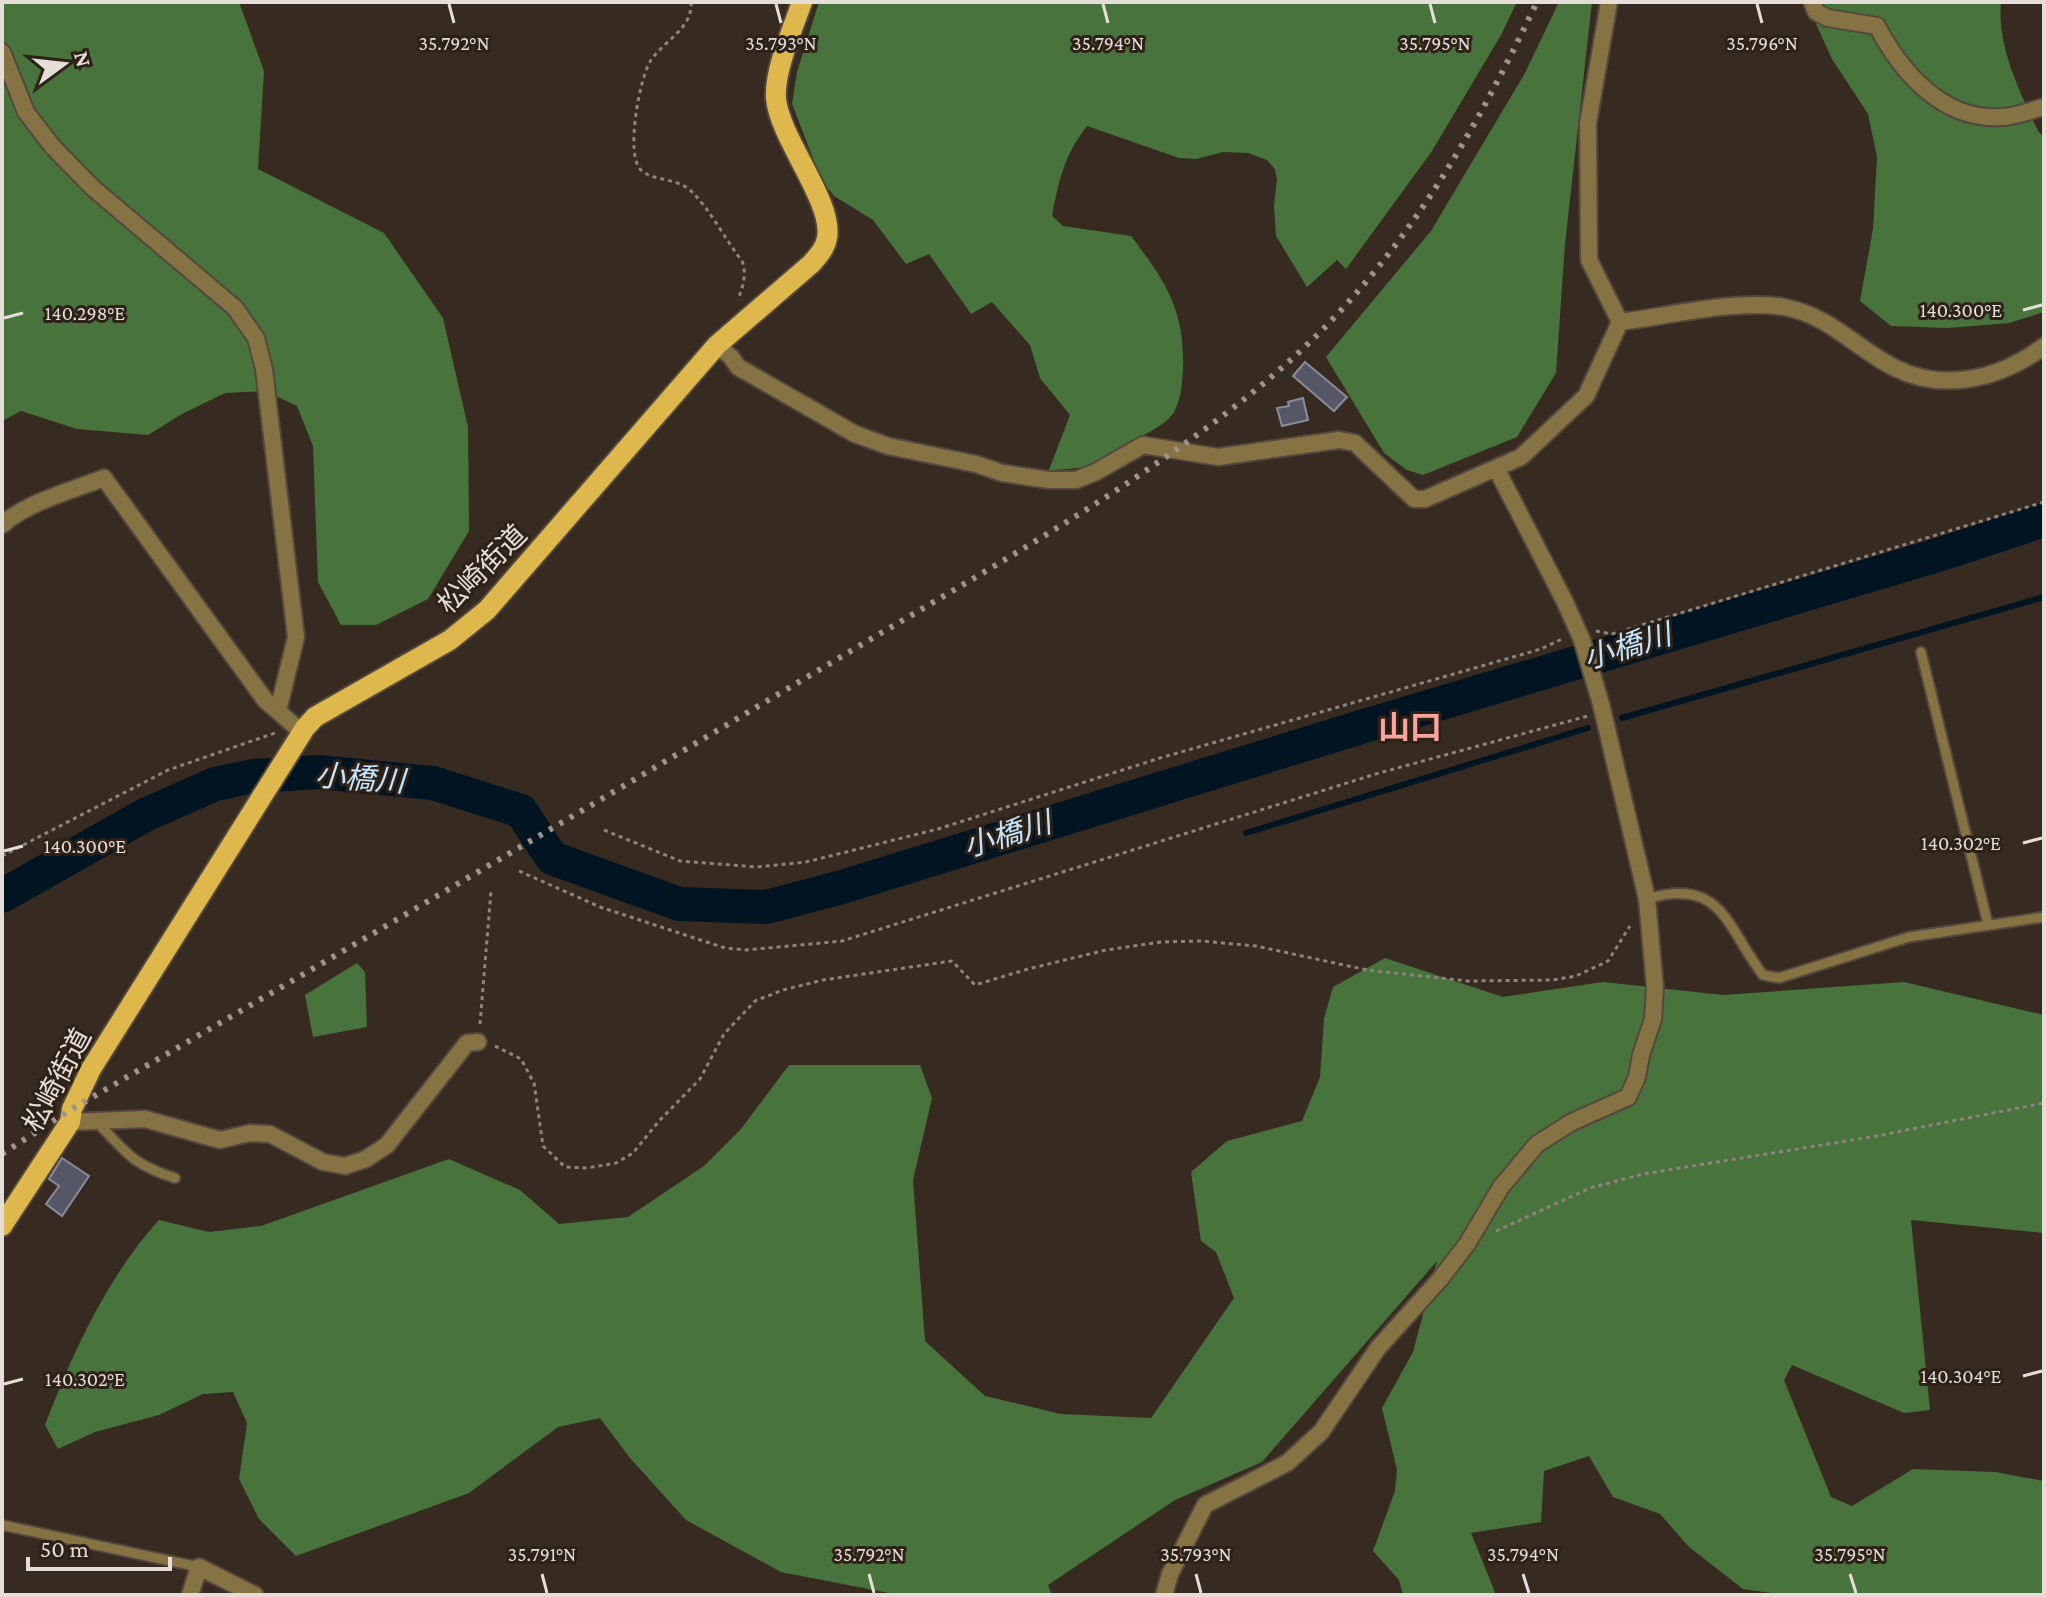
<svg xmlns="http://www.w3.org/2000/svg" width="2046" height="1597" font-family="'Crimson Pro','Noto Sans JP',serif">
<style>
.forest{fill:#48733c}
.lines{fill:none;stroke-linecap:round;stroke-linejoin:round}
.stream{stroke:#011421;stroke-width:6}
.river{stroke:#011421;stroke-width:34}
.building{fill:#565766;stroke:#8b8b9c;stroke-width:2}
.lane-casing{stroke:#53473e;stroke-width:13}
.street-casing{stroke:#53473e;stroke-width:20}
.primary-casing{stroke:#53473e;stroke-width:24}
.path{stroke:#8e847c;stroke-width:3;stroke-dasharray:4 4;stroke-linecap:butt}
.lane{stroke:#857344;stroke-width:9}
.street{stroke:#857344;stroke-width:16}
.primary{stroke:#deb84d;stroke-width:20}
.rail{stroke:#9e948c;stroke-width:6;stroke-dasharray:4 8;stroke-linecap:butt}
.ticks{fill:none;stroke:#e5ddd7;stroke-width:3}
.labels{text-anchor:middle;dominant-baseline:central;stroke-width:6;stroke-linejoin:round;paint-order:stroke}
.street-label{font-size:28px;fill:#e5ddd7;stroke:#2d2118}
.water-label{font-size:30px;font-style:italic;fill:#c3e5fe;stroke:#2d2118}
.quarter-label{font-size:32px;font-weight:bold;fill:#f9a59d;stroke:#2d2118}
.ticks-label{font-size:20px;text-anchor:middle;fill:#e5ddd7;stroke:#2d2118;stroke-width:6;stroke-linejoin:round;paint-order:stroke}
</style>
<rect width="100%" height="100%" fill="#372b21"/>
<path class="forest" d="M2 2H239L264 71 258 169 384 233 443 318 468 427 469 531 428 599 376 625H341L318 582 313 446 297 406 265 391 225 393 182 414 148 435 77 429 21 411 2 421Z
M819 2H1517L1501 35 1432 151 1346 269 1337 260 1307 287 1276 236 1274 205 1277 180 1275 169 1267 160 1248 153 1223 152 1196 159 1179 158 1087 126C1064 156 1059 179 1052 216L1063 226 1131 236C1166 282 1185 310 1183 370 1182 385 1181 399 1174 412 1168 423 1150 431 1140 438 1103 463 1095 469 1049 470L1070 415 1040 378 1030 345 992 302 971 314 929 254 906 264 873 220 834 196 821 179 792 104 797 72Z
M1559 2H1592L1565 244 1556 373 1517 437 1423 475 1407 470 1384 453 1326 357 1431 231 1525 73Z
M1806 2H2001C1997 48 2020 91 2038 131L2044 137V312L2009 323 1948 328 1891 326 1860 301 1873 229 1877 157 1868 114 1832 59Z
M1385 958 1503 997 1603 982 1723 995 1904 982 2044 1015V1233L1911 1220 1930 1410 1904 1413 1792 1365 1784 1380 1831 1497 1852 1506 1913 1469 1995 1472 2044 1481V1595H1786L1743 1589 1689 1547 1660 1514 1613 1497 1589 1456 1544 1471 1541 1522 1471 1533 1496 1595H1403L1399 1580 1373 1551 1395 1491 1397 1470 1382 1408 1413 1352 1437 1261 1262 1462 1175 1500 1048 1585 1052 1595 894 1594 781 1572 686 1520 630 1458 600 1418 558 1427 469 1493 296 1556 259 1519 239 1479 247 1423 233 1392 203 1394 159 1415 95 1432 58 1449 45 1425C72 1354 107 1277 159 1220L209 1232 261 1226 449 1159 520 1190 559 1224 628 1217 704 1166 741 1129 789 1065H920L932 1098 913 1180 925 1341 985 1396 1061 1414 1151 1418 1234 1298 1216 1252 1201 1241 1191 1172 1227 1141 1302 1121 1320 1077 1324 1019 1333 987Z
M357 963 365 972 367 1027 313 1037 305 995Z"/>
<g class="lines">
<path class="stream" d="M1622 718 2044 597
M1246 833 1588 728"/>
<path class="river" d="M2 896 145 815 215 784 254 776 319 772 433 783 521 811 552 858 679 904 766 907 842 887 1361 727 1941 554 2044 520"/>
</g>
<path class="building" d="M1305 362 1347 397 1334 411 1293 376Z
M1303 398 1308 420 1282 426 1277 408 1289 406 1288 402Z
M62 1158 89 1176 62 1216 46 1204 59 1186 49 1179Z"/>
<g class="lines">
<g class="lane-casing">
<path id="lane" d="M1921 652 1988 924
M1647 899C1723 876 1727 929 1763 975L1779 978 1909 937 2044 917
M96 1121C126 1152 131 1164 175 1178
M2 1525 199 1567"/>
</g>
<g class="street-casing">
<path id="street" d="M1609 2 1588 123 1589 260 1620 322
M1812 2 1816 12 1828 18 1877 26C1901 72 1943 121 2001 117 2015 117 2031 110 2044 107
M2 52 26 112 52 146 93 188 235 308 256 338 264 369 296 637 278 711
M1620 322C1669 316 1736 299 1784 307 1831 316 1855 348 1895 368 1945 393 2002 378 2044 346
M717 345 731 357 738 367 855 434 888 446 976 464 1002 473 1049 480H1076L1096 472 1143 445 1218 457 1339 440 1355 443 1414 499H1425L1521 457 1586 396 1620 322
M2 525C25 503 73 490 104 478L265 700 296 727 305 728
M70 1122 145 1119 220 1140 250 1133 270 1134 323 1162 345 1166 366 1159 387 1145 467 1043 478 1042
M190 1595 199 1567 255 1595
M1164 1595 1170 1574 1205 1505 1287 1463 1321 1432 1378 1348 1441 1278 1467 1244 1501 1187 1537 1144 1572 1122 1628 1097 1637 1077 1641 1055 1653 1019 1655 987 1647 899 1601 704 1582 640 1565 602 1496 468"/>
</g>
<g class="primary-casing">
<path id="primary" d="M2 1226 70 1122 72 1109 91 1069 305 728 315 717 450 640 487 610 717 345 811 264C818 256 825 249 827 238 834 202 779 138 776 98 774 71 793 28 802 2"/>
</g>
<path class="path" d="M691 2C693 28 665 40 651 60 640 76 624 157 642 171 656 182 677 177 692 192 711 211 725 239 742 261 747 274 743 286 738 300
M1596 631 1612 634 2044 502
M604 830 680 861 757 867 806 862 938 829 1160 758 1541 649 1564 638
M2 856 168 770 275 733
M519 871 600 907 725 948 746 950 842 941 1379 773 1588 716
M480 1024 491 891
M495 1046 521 1059 534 1083 543 1146 565 1167 587 1168 616 1163 633 1153 659 1121 700 1079 724 1034 755 1001 783 990 823 980 952 961 975 985 1028 969 1106 950 1161 942 1201 941 1256 946 1367 970 1468 981 1553 980 1576 976 1608 961 1630 926
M1496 1231 1590 1188 1643 1174 1871 1137 2044 1103"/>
<use href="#lane" class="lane"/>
<use href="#street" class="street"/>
<use href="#primary" class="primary"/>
<path class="rail" d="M2 1154 72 1109C327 961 581 812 834 661 931 603 1028 548 1123 486 1195 438 1268 386 1329 323 1421 227 1480 121 1537 2"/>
</g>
<path class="ticks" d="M449 4 454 23M776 4 781 23M1103 4 1108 23M1430 4 1435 23M1757 4 1762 23M2023 310 2042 305M4 318 23 313M2023 843 2042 838M4 851 23 846M2023 1376 2042 1371M4 1384 23 1379M542 1574 547 1593M869 1574 874 1593M1196 1574 1201 1593M1523 1574 1529 1593M1850 1574 1856 1593"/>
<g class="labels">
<g class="street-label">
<text transform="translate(482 569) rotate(-45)">松崎街道</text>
<text transform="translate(57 1080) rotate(-62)">松崎街道</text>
</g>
<g class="water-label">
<text transform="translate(1627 646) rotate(-17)">小橋川</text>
<text transform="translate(360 778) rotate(4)">小橋川</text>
<text transform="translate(1007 834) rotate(-17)">小橋川</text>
</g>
<g class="quarter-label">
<text x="1410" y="727">山口</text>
</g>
</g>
<g class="ticks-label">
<text x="454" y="50">35.792°N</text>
<text x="781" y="50">35.793°N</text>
<text x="1108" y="50">35.794°N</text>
<text x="1435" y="50">35.795°N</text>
<text x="1762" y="50">35.796°N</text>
<text x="1961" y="317">140.300°E</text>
<text x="85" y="320">140.298°E</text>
<text x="1961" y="850">140.302°E</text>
<text x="85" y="853">140.300°E</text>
<text x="1961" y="1383">140.304°E</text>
<text x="85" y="1386">140.302°E</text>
<text x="542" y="1561">35.791°N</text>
<text x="869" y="1561">35.792°N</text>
<text x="1196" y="1561">35.793°N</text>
<text x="1523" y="1561">35.794°N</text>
<text x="1850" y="1561">35.795°N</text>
</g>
<rect width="2046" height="1597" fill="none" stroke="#e5ddd7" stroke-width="8"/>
<g transform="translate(64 64) rotate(75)" stroke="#2d2118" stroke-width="6" paint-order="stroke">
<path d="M0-6L14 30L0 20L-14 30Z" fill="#e5ddd7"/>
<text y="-12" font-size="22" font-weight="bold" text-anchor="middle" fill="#e5ddd7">N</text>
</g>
<path d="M28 1557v12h142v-12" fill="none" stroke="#e5ddd7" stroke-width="4"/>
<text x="40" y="1557" font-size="24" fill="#e5ddd7" stroke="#2d2118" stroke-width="6" paint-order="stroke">50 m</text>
</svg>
